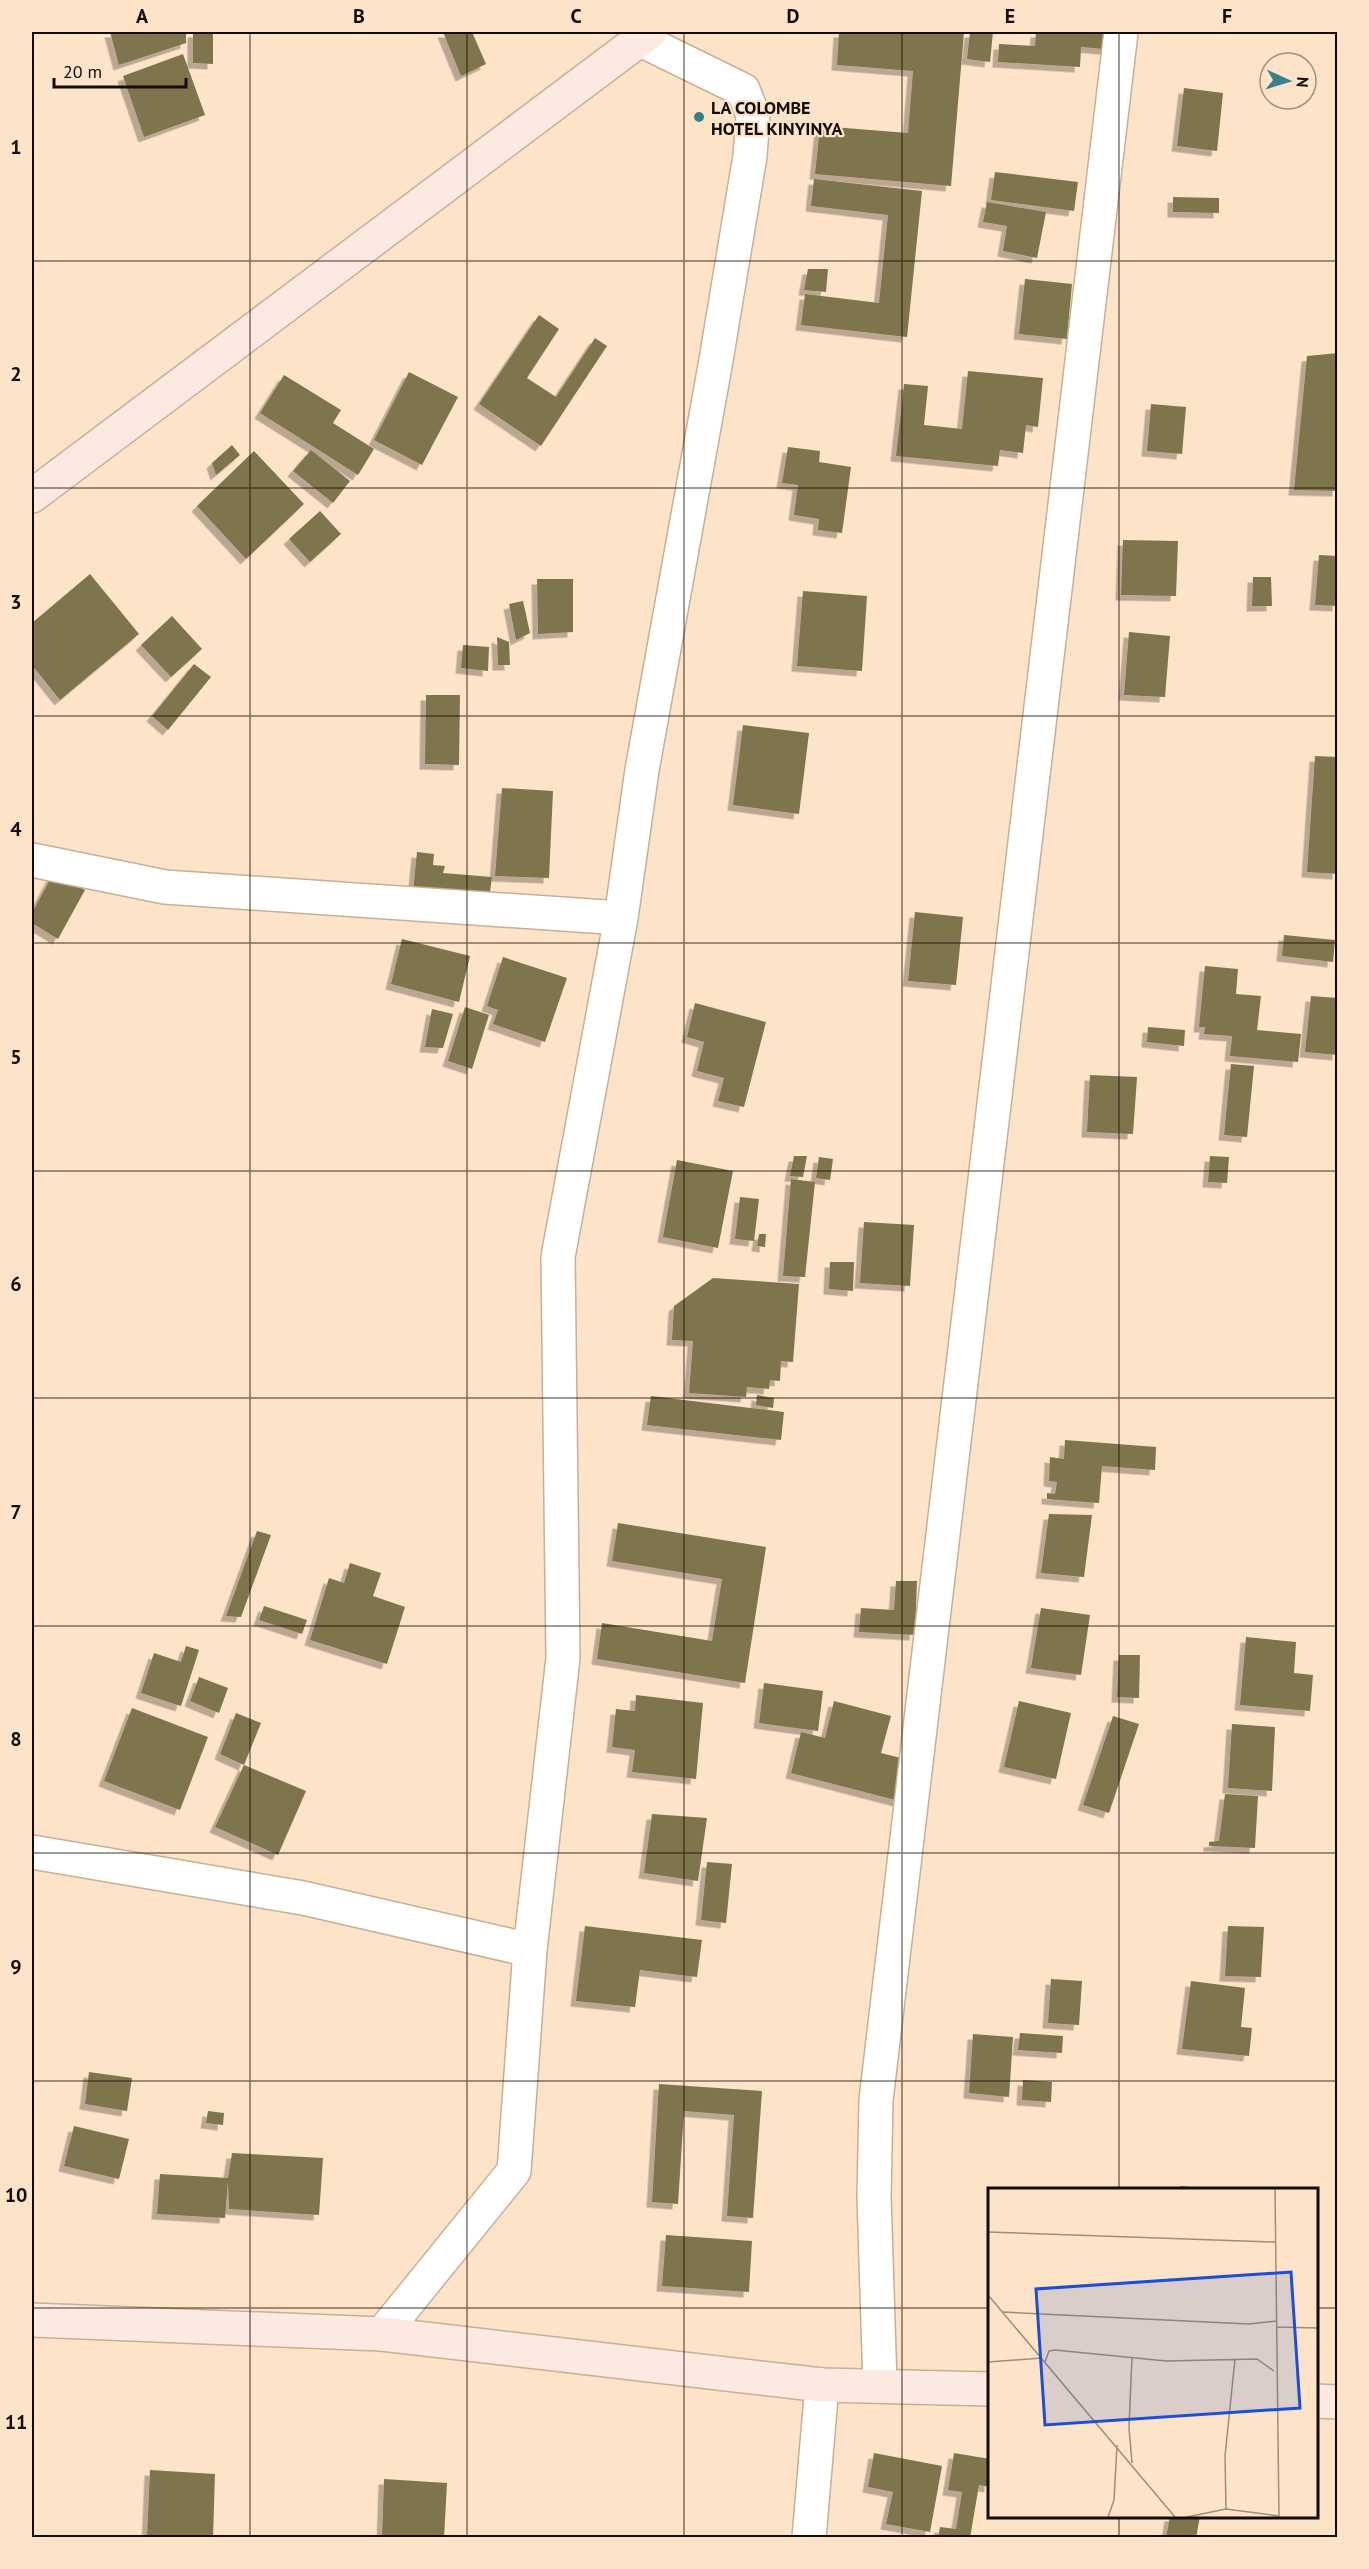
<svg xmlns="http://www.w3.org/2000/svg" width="1369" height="2569" font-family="'PT Sans',sans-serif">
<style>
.building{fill:#7e754e;filter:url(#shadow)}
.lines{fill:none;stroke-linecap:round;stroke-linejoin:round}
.minor-casing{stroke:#c8af95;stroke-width:36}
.secondary-casing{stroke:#c8af95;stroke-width:36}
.minor{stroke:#fff;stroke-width:33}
.secondary{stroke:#fce9e2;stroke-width:33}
.grid{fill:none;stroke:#140b04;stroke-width:1.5;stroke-opacity:0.55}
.poi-dot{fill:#3a808b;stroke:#fde3c8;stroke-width:2}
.labels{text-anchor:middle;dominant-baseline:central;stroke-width:4.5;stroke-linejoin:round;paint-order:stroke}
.poi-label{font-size:18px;font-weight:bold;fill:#140b04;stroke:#fde3c8;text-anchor:start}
.inset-road{fill:none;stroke:#a08d7a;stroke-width:1.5}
.view{fill:#1d4ed8;fill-opacity:0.15;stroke:#1d4ed8;stroke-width:3}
.inset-edge{fill:none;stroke:#140b04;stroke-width:3}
.neatline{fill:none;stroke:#140b04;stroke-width:2}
.grid-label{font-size:20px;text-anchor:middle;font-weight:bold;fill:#140b04}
</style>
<defs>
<filter id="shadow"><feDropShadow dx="-5.5" dy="5.5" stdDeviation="0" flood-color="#0004"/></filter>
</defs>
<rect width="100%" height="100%" fill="#fde3c8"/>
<path class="building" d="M110 32H186V43L119 65Z
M193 32H213V64L193 63Z
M443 32H472L486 64 461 76Z
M839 32H964L951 186 815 174 820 126 908 133 913 71 837 65Z
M970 32H993L990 62 967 59Z
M1036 32H1117L1116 50 1081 47 1080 67 998 62 999 44 1035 46Z
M183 54 205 115 144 137 123 76Z
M1184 88 1223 93 1217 151 1177 146Z
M995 172 1078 182 1074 211 991 200Z
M814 179 922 191 907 337 801 325 805 294 879 303 888 215 811 206Z
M1173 197 1219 198V213L1173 212Z
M987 202 1046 212 1037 258 1003 251 1007 226 983 222Z
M808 269H828L826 292 804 290Z
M1025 279 1072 284 1067 339 1019 334Z
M539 315 559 329 527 378 556 397 595 338 607 346 541 446 479 404Z
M1338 353V491L1294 490 1307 356Z
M968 371 1043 378 1038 427 1026 425 1023 453 1000 450 998 466 896 456 904 384 928 386 924 425 962 429Z
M409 372 458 397 422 465 374 440Z
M284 375 341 410 333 423 374 449 358 475 260 413Z
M1151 404 1186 407 1182 454 1147 451Z
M232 445 240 455 216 475 212 463Z
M788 447 820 451 819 462 851 467 842 533 818 530 819 519 794 515 798 485 782 483Z
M311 450 350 481 333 503 293 471Z
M254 451 304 504 246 559 197 506Z
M320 511 341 534 310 562 289 539Z
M1123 540 1178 541 1176 596 1121 595Z
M1319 555 1338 556V606L1315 605Z
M90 574 139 634 60 700 32 665V623Z
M1253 577H1271L1272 606H1252Z
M537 579H573V632L538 634Z
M803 591 867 596 862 671 797 666Z
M523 601 530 633 516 640 509 604Z
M172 616 202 649 171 677 141 645Z
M1129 632 1170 636 1165 697 1124 695Z
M497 637 509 642 510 665H498Z
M463 645 489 647 488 671 461 668Z
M194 664 211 677 168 730 152 716Z
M426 695H460L459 765 425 764Z
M743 725 809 733 799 814 733 805Z
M1315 756 1338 757V874L1307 872Z
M502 788 553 791 549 878 495 876Z
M417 852 434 854 433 865 445 866 443 873 492 877 489 899 413 892Z
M54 872 85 890 58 939 32 923V913Z
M915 912 963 917 956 985 908 981Z
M1284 935 1335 940 1333 962 1282 956Z
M402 939 470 956 459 1002 391 984Z
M503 957 567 978 545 1042 493 1024 498 1010 487 1006Z
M1205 966 1238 969 1236 994 1261 996 1257 1030 1301 1034 1298 1062 1230 1056 1232 1036 1204 1034 1205 1027H1199Z
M1311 996 1338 998V1055L1305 1052Z
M695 1003 766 1022 744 1107 718 1101 724 1078 697 1071 704 1042 687 1037Z
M465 1007 489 1015 472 1069 448 1061Z
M432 1009 453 1014 443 1048 425 1047Z
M1148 1027 1185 1030 1184 1046 1147 1042Z
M1231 1064 1254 1066 1247 1137 1224 1135Z
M1090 1075 1137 1077 1133 1134 1087 1132Z
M794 1156H807L803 1177 790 1176Z
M1210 1156 1229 1157 1227 1183 1208 1182Z
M819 1157 833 1159 830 1180 816 1178Z
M677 1160 733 1171 718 1248 663 1237Z
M791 1179 815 1182 805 1277 783 1276Z
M740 1197 759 1199 754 1241 735 1239Z
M864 1222 914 1225 910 1286 860 1283Z
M759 1234H766L765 1247 757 1246Z
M830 1262H854L853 1291 829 1289Z
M713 1278 799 1284 793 1362 781 1361 780 1381 770 1380 769 1389 747 1387 746 1397 689 1393 693 1341 672 1340 674 1306Z
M757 1395 774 1398 773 1408 756 1405Z
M651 1396 784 1412 781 1440 647 1425Z
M1065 1440 1156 1447 1155 1470 1102 1466 1099 1503 1047 1499V1493L1055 1494 1057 1482 1049 1481 1050 1457 1064 1459Z
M1049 1514 1092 1515 1084 1577 1041 1573Z
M618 1523 766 1547 745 1683 597 1659 602 1623 712 1641 722 1579 612 1561Z
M257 1531 271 1535 241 1617 226 1616Z
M350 1563 381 1573 373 1596 405 1607 387 1664 310 1640 329 1578 344 1583Z
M896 1581H917L915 1635 859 1632 861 1608 894 1610Z
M264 1606 307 1620 302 1634 259 1620Z
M1041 1608 1090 1615 1081 1675 1031 1668Z
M1246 1637 1296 1642 1294 1673 1313 1675 1310 1711 1240 1705Z
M186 1646 199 1650 181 1706 141 1693 154 1653 181 1662Z
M1119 1655H1140L1139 1698 1117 1697Z
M199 1677 228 1688 219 1713 190 1701Z
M764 1683 823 1691 818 1731 759 1723Z
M636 1695 703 1703 696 1779 632 1772 635 1750 612 1747 616 1709 635 1711Z
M834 1701 891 1716 881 1753 909 1760 899 1801 791 1773 801 1732 825 1738Z
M1019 1701 1071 1713 1056 1779 1004 1767Z
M132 1708 208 1737 180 1810 104 1781Z
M236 1713 261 1723 244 1765 306 1791 278 1855 215 1827 244 1765 220 1754Z
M1113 1716 1139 1724 1109 1813 1083 1805Z
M1232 1724 1275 1727 1272 1791 1228 1788Z
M1225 1794 1258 1796 1255 1848 1209 1846V1842L1219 1841Z
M652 1814 707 1818 698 1881 644 1873Z
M707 1862 732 1864 726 1923 701 1920Z
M585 1926 702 1940 697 1977 640 1970 635 2007 576 2001Z
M1228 1926 1264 1927 1261 1977 1225 1976Z
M1051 1979 1082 1981 1079 2025 1048 2023Z
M1191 1981 1245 1988 1241 2027 1252 2028 1249 2056 1182 2049Z
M1020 2033 1063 2036 1062 2053 1018 2050Z
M973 2034 1013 2037 1009 2097 969 2093Z
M89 2072 132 2078 127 2111 85 2104Z
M1023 2080 1052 2082 1051 2102 1022 2100Z
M659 2084 762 2091 753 2218 727 2216 734 2115 684 2111 678 2204 652 2202Z
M208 2111 224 2113 223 2125 206 2123Z
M74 2126 129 2139 119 2179 64 2166Z
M232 2153 323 2158 319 2215 229 2209 228 2181 225 2218 157 2214 160 2174 228 2178Z
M1180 2186 1202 2188V2190H1180Z
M666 2235 752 2241 749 2292 662 2286Z
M874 2453 942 2466 930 2532 886 2524 893 2492 868 2487Z
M954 2453 990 2459V2487L979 2485 970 2538H938L940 2527 956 2529 962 2492 948 2490Z
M150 2470 215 2474 213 2538H147Z
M384 2479 447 2483 444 2538H382Z
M1170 2516H1200L1196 2538H1166Z"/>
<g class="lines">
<g class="minor-casing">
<path id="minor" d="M32 860 165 887 621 918
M32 1852 303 1898 530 1950
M382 2334 514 2171 530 1950 563 1658 558 1257 621 918 642 770 715 366 750 156 753 115 743 90 639 39
M880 2385 874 2197 876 2100 1121 32
M809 2538 822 2385"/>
</g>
<g class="secondary-casing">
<path id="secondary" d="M32 496 650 32
M32 2320 382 2334 822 2385 990 2389
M1316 2401 1338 2402"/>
</g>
<use href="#minor" class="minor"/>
<use href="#secondary" class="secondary"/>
</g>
<path class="grid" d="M250 32V2538M467 32V2538M684 32V2538M902 32V2538M1119 32V2190M32 261H1338M32 488H1338M32 716H1338M32 943H1338M32 1171H1338M32 1398H1338M32 1626H1338M32 1853H1338M32 2081H1338M32 2308H990M1316 2308H1338M1119 2516V2538"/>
<circle class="poi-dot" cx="699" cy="117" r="6"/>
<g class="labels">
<g class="poi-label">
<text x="711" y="107">LA COLOMBE<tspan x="711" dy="21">HOTEL KINYINYA</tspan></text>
</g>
</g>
<g transform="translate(988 2188)">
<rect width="330" height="330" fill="#fde3c8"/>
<path class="inset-road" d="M287 1 291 329M0 44 287 54M0 107 187 329M15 124 260 136 288 133M288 139 330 140M0 174 54 170M57 174 61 163 67 162 178 173 269 171 286 183M144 275 141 240 144 169M238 321 237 268 247 171M120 329 126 312 129 257M199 329 238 321 291 328"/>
<path class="view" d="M303 84 312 220 57 237 48 101Z"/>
<rect width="330" height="330" class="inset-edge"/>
</g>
<rect width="1369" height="2569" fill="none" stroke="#fde3c8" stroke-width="66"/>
<g transform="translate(1288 81) rotate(94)"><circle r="28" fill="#fde3c8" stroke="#a08d7a" stroke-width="1.5"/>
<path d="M0-4.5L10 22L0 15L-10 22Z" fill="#3a808b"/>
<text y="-9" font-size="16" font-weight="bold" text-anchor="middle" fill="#140b04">N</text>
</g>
<path d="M54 78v9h132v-9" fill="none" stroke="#140b04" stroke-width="3"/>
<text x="63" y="78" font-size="18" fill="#140b04" stroke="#fde3c8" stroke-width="4.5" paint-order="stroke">20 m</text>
<rect x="33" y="33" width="1303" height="2503" class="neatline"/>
<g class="grid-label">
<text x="142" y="23">A</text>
<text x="359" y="23">B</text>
<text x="576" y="23">C</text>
<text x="793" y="23">D</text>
<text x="1010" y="23">E</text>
<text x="1227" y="23">F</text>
<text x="16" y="154">1</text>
<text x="16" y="381">2</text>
<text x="16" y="609">3</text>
<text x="16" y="836">4</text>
<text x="16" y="1064">5</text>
<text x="16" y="1291">6</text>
<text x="16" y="1519">7</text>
<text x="16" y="1746">8</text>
<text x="16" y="1974">9</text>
<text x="16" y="2202">10</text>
<text x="16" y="2429">11</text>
</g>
</svg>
